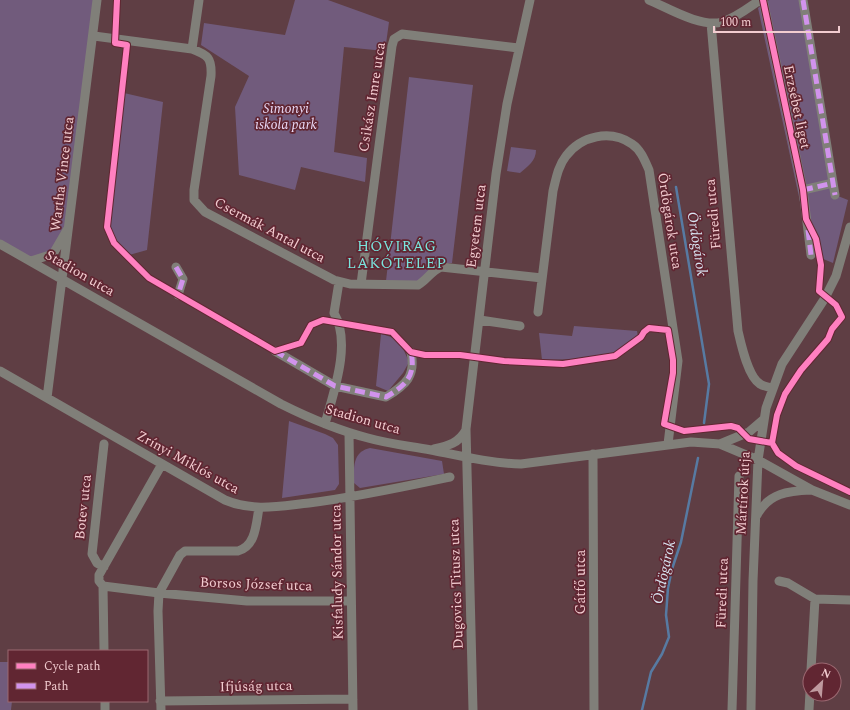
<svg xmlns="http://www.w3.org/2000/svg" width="850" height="710" font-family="Spectral,serif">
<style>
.green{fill:#715b7c}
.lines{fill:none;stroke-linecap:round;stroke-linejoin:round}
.stream{stroke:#577aa2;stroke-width:2.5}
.minor{stroke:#807f79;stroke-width:9}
.quiet{stroke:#d193ec;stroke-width:5;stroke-dasharray:10 5;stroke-linecap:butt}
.cycleway-casing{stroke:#612632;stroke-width:8}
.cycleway{stroke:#ff80c0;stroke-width:6}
.labels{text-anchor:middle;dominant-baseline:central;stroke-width:3.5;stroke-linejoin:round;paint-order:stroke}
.street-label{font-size:14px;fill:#f2ccd0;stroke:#612632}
.park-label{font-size:14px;font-style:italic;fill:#e9d9f7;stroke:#612632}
.water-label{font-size:15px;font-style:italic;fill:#d8e5f2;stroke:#612632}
.neighbourhood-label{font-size:15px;letter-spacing:1px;fill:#79e4dc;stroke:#612632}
</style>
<rect width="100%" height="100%" fill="#5f3e44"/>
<path class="green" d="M0 0H97L69 225 53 254 31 261 0 244Z
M295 0H328L389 22 385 51 344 47 334 152 367 158 365 182 301 167 295 190 239 175 235 107 249 76 201 45 204 23 285 35Z
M769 0H806L838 196 848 200 833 263 816 256 804 220 758 8Z
M409 77 473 85 452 263C423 263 434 275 418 281 410 284 396 281 386 281Z
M124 93 163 102 147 250 129 255 115 240 109 226Z
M511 147 536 150C536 161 528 166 520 173L507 171Z
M574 326 637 331 638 337 614 353 575 359 542 360 539 333 572 336Z
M381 334C399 338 402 345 409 362L403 373 388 391 376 386Z
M289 421 325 434 333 438 338 445 339 484 335 490 282 498Z
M370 448 442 461 444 474 360 488 354 483C354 468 352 452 370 448Z
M0 662H9V701H12L11 710H0Z"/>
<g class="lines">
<path class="stream" d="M676 187 709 384 704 423
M642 710 651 672 662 654 669 637 666 615 668 588 672 569 681 542 698 458"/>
<path class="minor" d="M649 0C668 8 701 28 722 22 736 18 748 8 760 0
M763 0 803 190 811 255
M803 0 835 195
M711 23 738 331C741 344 748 377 760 384 763 386 768 387 772 388
M94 36 192 49C208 55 212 58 211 76L194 190V200L205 212 334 280 350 284 418 285C427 280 431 271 441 267L542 278
M192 49 199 0
M803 190 833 183
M0 244 281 404C309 418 337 430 368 438 389 444 410 446 431 450 461 456 490 463 521 464L691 442 720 444 758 460 812 490 850 505
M31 261 53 254 67 230
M176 267 183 279 178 295
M361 284 392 46 394 39 402 34 518 48
M538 312 553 191C556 179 558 166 566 156 581 136 610 129 632 144 641 150 645 161 649 170L678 361 668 444
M480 320 520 326
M275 351 335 386 386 397C406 385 416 376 411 352
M0 371 225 500C253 512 280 506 309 503 357 497 403 487 450 477
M47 398 97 0
M325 424C333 394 352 343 334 313L339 282
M349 433 353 710
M720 444 749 432 763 420
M434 449C448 446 459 443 466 430
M593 454 594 710
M757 515C769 493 788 491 811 490
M104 567 97 563 92 554 104 444
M779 581 788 583 815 599 850 600
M103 586 159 593 247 601H351
M104 651 103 586 99 581V575L162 464
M811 670 815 599
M105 701V710
M160 701 353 699
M161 710 158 611 159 593 180 555 185 551H238C256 546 256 524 259 508
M473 710 466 429 496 174 507 104 530 0
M732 710 739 476
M751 710 753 581 758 460 766 408 782 364 825 298 836 276 850 227
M809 710 810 692"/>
<path class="quiet" d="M803 0 835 195
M803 190 833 183
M808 230 811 255
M176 267 183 279 178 295
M275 351 335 386 386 397C406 385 416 376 411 352"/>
<g class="cycleway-casing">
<path id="cycleway" d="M117 0 115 43 127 45 107 227 114 243 149 278 275 351 301 343 311 325 323 320 392 332 411 352 425 355H460L504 361 563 364 615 356 641 337 644 332 649 328 668 330 673 360V373L664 424 684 431 731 426 738 428 749 439 772 443
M763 0 803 190 806 219 816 239 821 265 819 291 836 305 842 317 832 329 828 339 801 370 785 394 777 415 772 443 778 453 796 466 850 492"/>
</g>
<use href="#cycleway" class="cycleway"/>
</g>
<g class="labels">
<g class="street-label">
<text transform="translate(372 97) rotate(-81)">Csikász Imre utca</text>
<text transform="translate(797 107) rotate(78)">Erzsébet liget</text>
<text transform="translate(62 174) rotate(-83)">Wartha Vince utca</text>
<text transform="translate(713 214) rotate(-95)">Füredi utca</text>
<text transform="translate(670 221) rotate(81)">Ördögárok utca</text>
<text transform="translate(476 226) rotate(-83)">Egyetem utca</text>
<text transform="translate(270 230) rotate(28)">Csermák Antal utca</text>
<text transform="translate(80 273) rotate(30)">Stadion utca</text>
<text transform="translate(363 419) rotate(16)">Stadion utca</text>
<text transform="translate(188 462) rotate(29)">Zrínyi Miklós utca</text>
<text transform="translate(743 493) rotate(-87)">Mártírok útja</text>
<text transform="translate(83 507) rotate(-84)">Botev utca</text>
<text transform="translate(337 572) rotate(-91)">Kisfaludy Sándor utca</text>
<text transform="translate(580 582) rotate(-90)">Gátfő utca</text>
<text transform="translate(256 584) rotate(2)">Borsos József utca</text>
<text transform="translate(456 584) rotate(-92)">Dugovics Titusz utca</text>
<text transform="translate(722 593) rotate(-88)">Füredi utca</text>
<text transform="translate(256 686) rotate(-1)">Ifjúság utca</text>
</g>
<g class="park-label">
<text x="286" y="108">Simonyi<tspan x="286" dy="16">iskola park</tspan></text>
</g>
<g class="water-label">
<text transform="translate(697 244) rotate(81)">Ördögárok</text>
<text transform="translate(664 572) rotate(-78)">Ördögárok</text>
</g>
<g class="neighbourhood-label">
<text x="397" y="246">HÓVIRÁG<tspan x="397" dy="17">LAKÓTELEP</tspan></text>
</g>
</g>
<rect x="8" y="650" width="140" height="52" fill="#612632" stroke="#9b6871"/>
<rect x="16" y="663" width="20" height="6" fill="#ff80c0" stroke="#9b6871"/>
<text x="44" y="670" font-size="12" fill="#f2ccd0">Cycle path</text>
<rect x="16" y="683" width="20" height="6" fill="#d193ec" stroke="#9b6871"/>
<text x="44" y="690" font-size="12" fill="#f2ccd0">Path</text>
<g transform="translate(822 682) rotate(26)"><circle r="19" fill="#612632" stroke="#9b6871"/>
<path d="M0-3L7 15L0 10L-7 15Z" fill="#bf9a9f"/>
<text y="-6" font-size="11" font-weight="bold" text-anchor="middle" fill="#f2ccd0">N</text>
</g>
<path d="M714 26v6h125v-6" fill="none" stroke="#f2ccd0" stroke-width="2"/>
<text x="720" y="26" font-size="12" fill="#f2ccd0" stroke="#612632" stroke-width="3" paint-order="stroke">100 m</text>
</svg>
